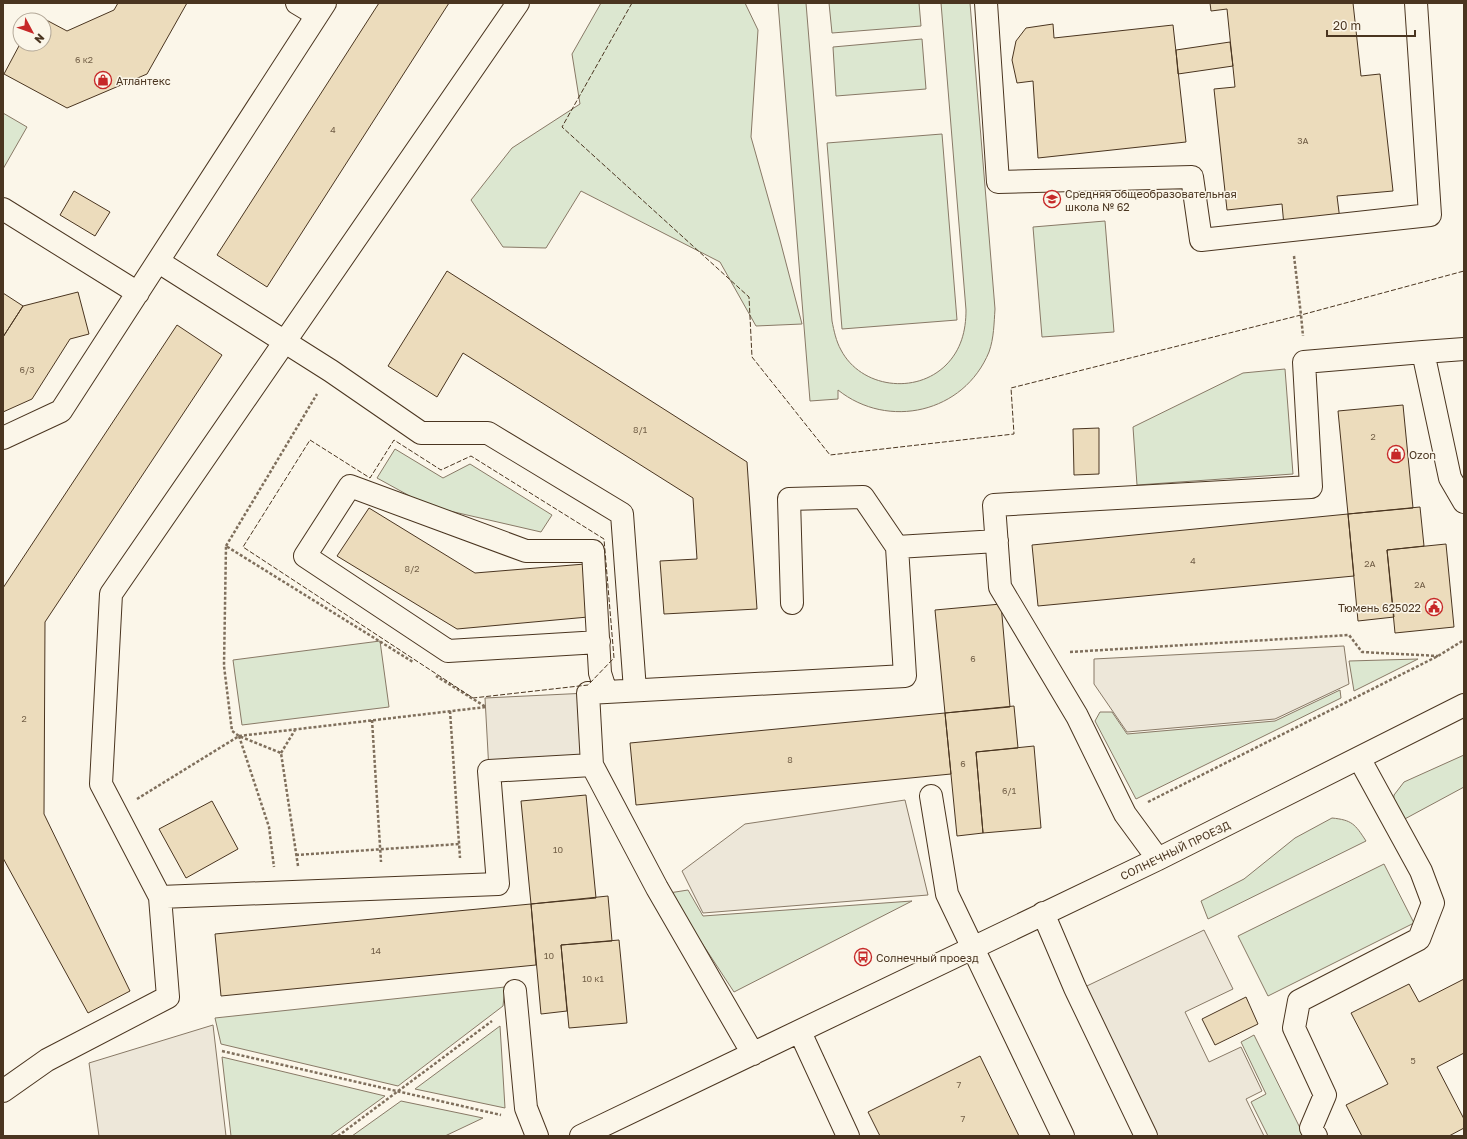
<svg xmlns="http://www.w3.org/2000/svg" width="1467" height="1139" font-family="'Golos Text',sans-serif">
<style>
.green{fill:#dce7d0;stroke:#887966}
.parking{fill:#ede7d9;stroke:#887966}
.building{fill:#ecdcbc;stroke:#4a3520}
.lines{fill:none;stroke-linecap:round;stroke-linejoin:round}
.minor-casing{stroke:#4a3520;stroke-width:24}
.path{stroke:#7f6f5c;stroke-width:2.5;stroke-dasharray:3 2;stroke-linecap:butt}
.minor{stroke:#fbf6e9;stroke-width:22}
.fence{stroke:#4a3520;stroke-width:1;stroke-dasharray:5 2;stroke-linecap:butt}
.labels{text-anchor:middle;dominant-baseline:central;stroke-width:3;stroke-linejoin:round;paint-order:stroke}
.number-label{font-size:9px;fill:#725f47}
.poi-label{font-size:11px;fill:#4a3520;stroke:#fbf6e9;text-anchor:start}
.street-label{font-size:11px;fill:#4a3520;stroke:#fbf6e9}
</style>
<rect width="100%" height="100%" fill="#fbf6e9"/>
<path class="green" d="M601 3H745L758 30 751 137 780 240 802 324 756 326 720 262 581 191 546 248 503 247 471 200 512 148 580 104 572 54Z
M778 3H806L832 321C834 331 836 341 841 350 861 388 916 395 946 365 961 350 966 331 966 310L941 3H970L995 309C994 323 994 338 989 352 964 413 888 430 838 390V399L810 401Z
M829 3H919L921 26 832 33Z
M922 39 926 89 836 96 833 47Z
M3 113 27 127 3 169Z
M942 134 957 320 842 329 827 143Z
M1105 221 1114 332 1042 337 1033 227Z
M1285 369 1293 474 1137 485 1133 427 1243 373Z
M395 449 443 478 470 464 552 515 541 532 428 506 377 478Z
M380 641 389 707 242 725 233 660Z
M1418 659 1354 691 1349 661Z
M1340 690 1341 698 1136 799 1095 721 1100 712H1112L1127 734 1275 721Z
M1464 755V787L1401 821 1393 807 1394 795 1404 782Z
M1332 818C1352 820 1355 824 1366 841L1208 919 1201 901 1244 879 1295 838Z
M1384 864 1414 923 1268 996 1238 936Z
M688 890 703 916 912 901 734 992 669 893Z
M505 987 503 1006 398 1086 221 1044 215 1018Z
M500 1026 505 1108 415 1089Z
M1254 1035 1304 1136H1268L1251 1102 1266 1094 1241 1042Z
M222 1057 385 1096 330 1136H231Z
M401 1101 483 1118 445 1136H352Z"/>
<path class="parking" d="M1344 646 1349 684 1275 719 1127 732 1094 684V659Z
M588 693 592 765 489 771 485 698Z
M905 800 928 895 703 913 682 871 745 824Z
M1204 930 1233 989 1185 1012 1209 1062 1241 1047 1262 1091 1246 1099 1264 1136H1135L1068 995Z
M213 1025 226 1136H99L89 1063Z"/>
<path class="building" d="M118 3H187L147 74 67 108 4 74 20 44H44V20H32L35 14 67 31 114 10Z
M379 3H449L267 287 217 255Z
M1210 3H1353L1361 76 1380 74 1393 191 1337 196 1340 220 1284 226 1282 204 1227 210 1214 89 1235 87 1227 9 1211 11Z
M1053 24 1054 38 1173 25 1186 142 1038 158 1033 81 1017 83 1012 60 1016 41 1026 28Z
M1230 42 1233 66 1178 74 1176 50Z
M74 191 110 212 95 236 60 215Z
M447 271 747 462 757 609 664 614 660 561 697 559 693 498 463 353 437 397 388 366Z
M78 292 89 334 70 339 32 399 3 412V337L23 306Z
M3 293 23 306 3 337Z
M177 325 222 355 45 622 44 814 130 991 88 1013 3 858V588Z
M1403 405 1413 508 1348 514 1338 411Z
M1099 428V474L1074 475 1073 429Z
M1420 507 1424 546 1387 550 1394 617 1358 621 1348 514Z
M369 508 475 573 585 564 588 617 457 629 337 556Z
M1348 514 1354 576 1038 606 1032 545Z
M1446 544 1454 627 1395 633 1387 550Z
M1001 604 1010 707 945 713 935 610Z
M1014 706 1018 748 976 752 983 833 957 836 945 713Z
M945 713 951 774 636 805 630 743Z
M1034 746 1041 828 983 833 976 752Z
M586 795 596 898 531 904 521 801Z
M212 801 238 849 186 878 159 829Z
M608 896 612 941 561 945 567 1011 541 1014 531 904Z
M531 904 536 965 221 996 215 934Z
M619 940 627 1023 569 1028 561 945Z
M1464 979V1053L1437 1067 1464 1119V1128L1449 1136H1362L1346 1105 1388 1084 1351 1013 1409 984 1419 1002Z
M1246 997 1258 1024 1215 1045 1202 1019Z
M980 1056 1019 1136H880L868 1112Z"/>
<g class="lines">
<g class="minor-casing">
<path id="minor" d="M297 3 317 15
M986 3 998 182 1192 177 1201 240 1430 215 1416 3
M3 209 138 293
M159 262 331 371 421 433H488L622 514 635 690
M1464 349 1423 352 1450 478 1464 502
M3 438 61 411 325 3
M792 603 789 499 863 497 897 547
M599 642 448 651 305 556 350 486 526 551H593L600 673 606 692
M931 796 947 894 1063 1136
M1158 859 1125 814 1077 716 1000 587 994 505 1311 487 1304 362 1423 352
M160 897 101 784 111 594 518 3
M1043 913 1075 988 1146 1136
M515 991 526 1108 537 1136
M800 1032 848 1136
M753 1054 657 888 592 765 588 693 905 676 897 547 997 541
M3 1091 47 1060 168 997 160 897 498 884 489 771 592 765
M581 1136 1158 859 1464 705
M1316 1136 1311 1128 1325 1095 1294 1028 1299 1001 1419 939 1433 903 1421 871 1359 758"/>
</g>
<path class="path" d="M1294 256 1301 315 1303 336
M226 546 317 394
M1070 652 1349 635 1362 652 1438 656
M450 711 460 858
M372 720 381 862
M239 736 486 707 436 676
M281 753 295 730
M137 799 239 736 269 827 274 867
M1148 802 1438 656 1464 640
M296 855 459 844
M298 866 281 753 239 736 232 731 224 666 226 546 413 662
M222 1051 501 1115
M338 1136 492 1021"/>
<use href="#minor" class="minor"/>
<path class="fence" d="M632 3 562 127 749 297 752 357 830 455 1014 434 1011 388 1301 315 1464 271
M310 440 370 478 394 440 441 470 471 456 604 539 614 658 588 685 473 698 243 547Z"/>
</g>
<defs>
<g id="shop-ring" transform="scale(0.9)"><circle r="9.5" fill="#fbf6e9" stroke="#c62828" stroke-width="1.5"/><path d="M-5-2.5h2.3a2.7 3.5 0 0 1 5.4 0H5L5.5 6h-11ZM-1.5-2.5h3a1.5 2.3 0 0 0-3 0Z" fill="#c62828"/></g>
<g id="school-ring" transform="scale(0.9)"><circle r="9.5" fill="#fbf6e9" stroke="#c62828" stroke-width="1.5"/><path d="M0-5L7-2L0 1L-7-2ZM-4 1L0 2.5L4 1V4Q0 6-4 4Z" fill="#c62828"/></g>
<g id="civic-ring" transform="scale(0.9)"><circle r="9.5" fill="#fbf6e9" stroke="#c62828" stroke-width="1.5"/><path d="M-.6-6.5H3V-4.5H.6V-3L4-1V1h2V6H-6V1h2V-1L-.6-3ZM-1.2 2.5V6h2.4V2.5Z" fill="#c62828"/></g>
<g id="bus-ring" transform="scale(0.9)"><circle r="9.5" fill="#fbf6e9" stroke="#c62828" stroke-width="1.5"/><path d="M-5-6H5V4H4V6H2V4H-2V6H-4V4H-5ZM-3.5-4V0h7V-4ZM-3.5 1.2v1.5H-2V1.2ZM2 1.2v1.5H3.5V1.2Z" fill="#c62828"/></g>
</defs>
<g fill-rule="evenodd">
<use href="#shop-ring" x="103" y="80"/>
<use href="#school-ring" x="1052" y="199"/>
<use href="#shop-ring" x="1396" y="454"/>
<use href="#civic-ring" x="1434" y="607"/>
<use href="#bus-ring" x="863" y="957"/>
</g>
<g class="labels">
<g class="number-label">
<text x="84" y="59">6 к2</text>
<text x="333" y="129">4</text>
<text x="1303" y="140">3А</text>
<text x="27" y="369">6/3</text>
<text x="640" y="429">8/1</text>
<text x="1373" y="436">2</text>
<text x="1193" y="560">4</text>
<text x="1370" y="563">2А</text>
<text x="412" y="568">8/2</text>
<text x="1420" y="584">2А</text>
<text x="973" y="658">6</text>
<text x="24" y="718">2</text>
<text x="790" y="759">8</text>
<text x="963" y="763">6</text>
<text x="1009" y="790">6/1</text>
<text x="558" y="849">10</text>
<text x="376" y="950">14</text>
<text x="549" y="955">10</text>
<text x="593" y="978">10 к1</text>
<text x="1413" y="1060">5</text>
<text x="959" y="1084">7</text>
<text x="963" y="1118">7</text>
</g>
<g class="poi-label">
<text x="116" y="80">Атлантекс</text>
<text x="1065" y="193">Средняя общеобразовательная<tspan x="1065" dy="13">школа № 62</tspan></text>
<text x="1409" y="454">Ozon</text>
<text x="1421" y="607" text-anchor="end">Тюмень 625022</text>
<text x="876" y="957">Солнечный проезд</text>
</g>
<g class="street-label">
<text transform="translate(1175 850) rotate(-26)">СОЛНЕЧНЫЙ ПРОЕЗД</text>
</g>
</g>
<rect width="1467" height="1139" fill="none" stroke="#4a3520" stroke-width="8"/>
<g transform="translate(32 32) rotate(131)"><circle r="19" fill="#fbf6e9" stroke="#b4a999"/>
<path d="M0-3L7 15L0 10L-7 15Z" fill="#c62828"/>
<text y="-6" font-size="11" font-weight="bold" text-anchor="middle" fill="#4a3520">N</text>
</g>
<path d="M1327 30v6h88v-6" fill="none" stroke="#4a3520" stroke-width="2"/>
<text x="1333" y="30" font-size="12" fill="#4a3520" stroke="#fbf6e9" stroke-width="3" paint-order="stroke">20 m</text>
</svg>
